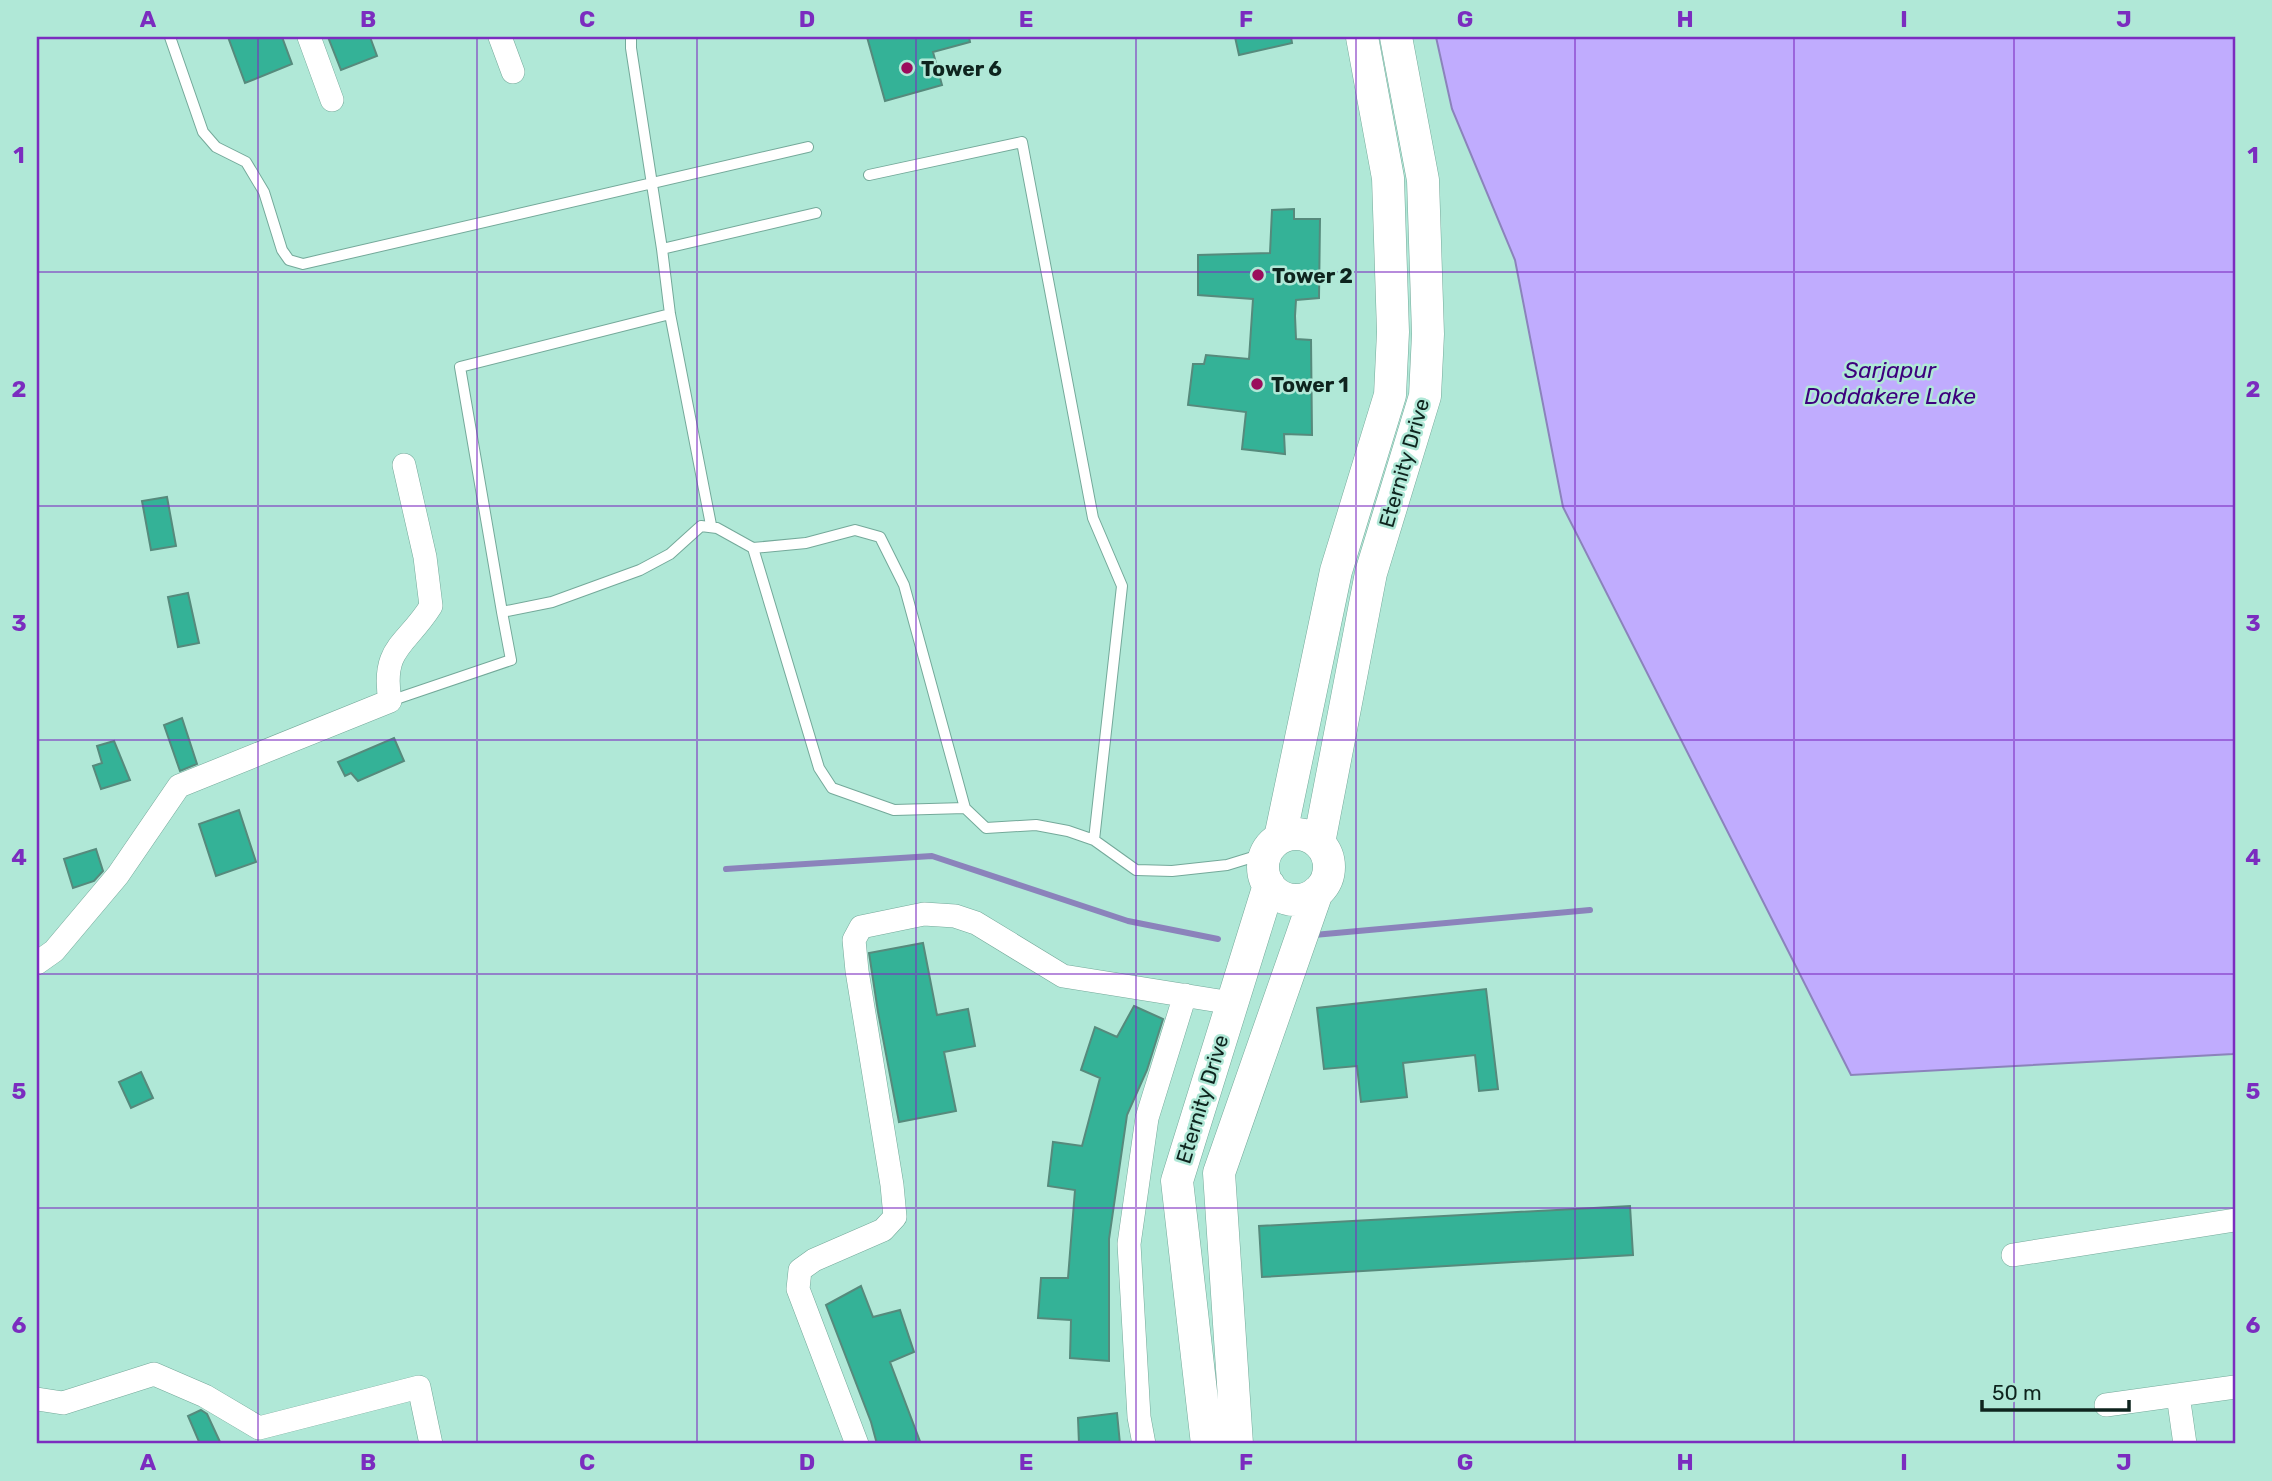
<svg xmlns="http://www.w3.org/2000/svg" width="2272" height="1481" font-family="Rubik,sans-serif">
<style>
.water{fill:#c0acfe;stroke:#8b83bb;stroke-width:2}
.lines{fill:none;stroke-linecap:round;stroke-linejoin:round}
.stream{stroke:#8b83bb;stroke-width:6}
.building{fill:#34b297;stroke:#568a7c;stroke-width:2}
.lane-casing{stroke:#74a99a;stroke-width:12}
.street-casing{stroke:#74a99a;stroke-width:24}
.secondary-casing{stroke:#74a99a;stroke-width:33}
.lane{stroke:#fff;stroke-width:10}
.street{stroke:#fff;stroke-width:23}
.secondary{stroke:#fff;stroke-width:32}
.grid{fill:none;stroke:#7b2cbf;stroke-width:2;stroke-opacity:0.55}
.poi-dot{fill:#9b0c5c;stroke:#b0e8d7;stroke-width:2.5}
.labels{text-anchor:middle;dominant-baseline:central;stroke-width:5;stroke-linejoin:round;paint-order:stroke}
.poi-label{font-size:21px;font-weight:bold;fill:#0e241e;stroke:#b0e8d7;text-anchor:start}
.street-label{font-size:21px;fill:#0e241e;stroke:#b0e8d7}
.water-label{font-size:23px;font-style:italic;fill:#3d007d;stroke:#b0e8d7}
.neatline{fill:none;stroke:#7b2cbf;stroke-width:2.5}
.grid-label{font-size:23px;text-anchor:middle;font-weight:bold;fill:#7b2cbf}
</style>
<rect width="100%" height="100%" fill="#b0e8d7"/>
<path class="water" d="M1436 37H2235V1051L2233 1054 1851 1075 1563 507 1515 260 1452 109Z"/>
<g class="lines">
<path class="stream" d="M726 869 932 856 1128 921 1218 939
M1314 935 1590 910"/>
</g>
<path class="building" d="M228 37H282L292 64 245 83Z
M328 37H370L377 56 341 70Z
M867 37H969L970 42 933 52 942 85 885 101Z
M1235 37H1291L1292 43 1239 55Z
M1294 209V219H1320L1319 298 1296 300 1295 316 1296 339 1311 340 1312 435 1284 434 1285 454 1242 449 1246 412 1188 405 1193 364H1204L1206 355 1249 359 1253 299 1198 295V255L1270 253 1272 210Z
M167 497 176 546 151 550 142 501Z
M188 593 199 643 178 647 168 597Z
M182 718 197 764 180 771 164 725Z
M394 738 404 761 358 781 351 773 345 776 338 762Z
M114 741 130 780 101 789 93 766 102 763 97 746Z
M239 810 256 862 216 876 199 824Z
M96 849 103 871 94 881 73 888 64 859Z
M923 943 937 1015 968 1009 975 1046 944 1052 956 1111 899 1122 878 1012 869 953Z
M1486 989 1498 1089 1479 1091 1475 1055 1403 1063 1407 1097 1361 1102 1357 1066 1324 1069 1317 1008Z
M1134 1006 1163 1019 1147 1070 1127 1115 1109 1239V1361L1070 1358 1071 1320 1038 1318 1041 1278H1068L1075 1190 1048 1186 1053 1142 1082 1146 1100 1078 1081 1070 1095 1027 1117 1037Z
M141 1072 153 1098 131 1108 119 1082Z
M1630 1206 1633 1255 1262 1277 1259 1226Z
M861 1286 873 1317 900 1310 914 1352 890 1362 921 1444H877L871 1422 826 1305Z
M201 1410 207 1414 221 1444H200L188 1416Z
M1117 1413 1120 1444H1079L1078 1418Z"/>
<g class="lines">
<g class="lane-casing">
<path id="lane" d="M170 37 203 132 216 147 246 162 264 192 282 250 289 260 303 264 808 147
M631 37V48L662 249 670 314 711 525
M869 175 1022 142 1093 518 1122 586 1094 840 1136 870 1172 871 1227 865 1266 853
M662 249 816 213
M753 548 819 768 832 788 894 810 965 808
M502 612 460 367 670 314
M390 701 511 660 502 612 552 602 640 570 670 554 701 526 717 528 753 548 806 543 855 530 880 537 904 585 965 808 986 828 1036 825 1068 831 1094 840"/>
</g>
<g class="street-casing">
<path id="street" d="M309 37 332 100
M500 37 513 72
M37 963 54 951 118 875 179 786 390 701C381 647 406 646 431 606L425 557 404 465
M2013 1255 2235 1220
M2178 1395 2185 1444
M37 1399 63 1403 154 1374 205 1396 259 1428 419 1387 431 1444
M2106 1405 2235 1387
M857 1444 798 1289 800 1270 814 1260 883 1230 895 1217 892 1185 857 971 854 940 861 927 924 914 955 916 976 923 1063 976 1232 1003
M1144 1444 1139 1417 1129 1244 1147 1118 1185 995"/>
</g>
<g class="secondary-casing">
<path id="secondary" d="M1263 867a33 33 0 1 1 66 0a33 33 0 1 1-66 0Z
M1280 838 1336 571 1390 395 1393 332 1388 178 1362 37
M1319 843 1371 573 1425 396 1428 334 1423 180 1396 37
M1207 1444 1177 1181 1269 885
M1237 1444 1219 1173 1317 892"/>
</g>
<use href="#lane" class="lane"/>
<use href="#street" class="street"/>
<use href="#secondary" class="secondary"/>
</g>
<path class="grid" d="M258 37V1444M477 37V1444M697 37V1444M916 37V1444M1136 37V1444M1356 37V1444M1575 37V1444M1794 37V1444M2014 37V1444M37 272H2235M37 506H2235M37 740H2235M37 974H2235M37 1208H2235"/>
<g class="poi-dot">
<circle cx="907" cy="68" r="7"/>
<circle cx="1258" cy="275" r="7"/>
<circle cx="1257" cy="384" r="7"/>
</g>
<g class="labels">
<g class="poi-label">
<text x="921" y="68">Tower 6</text>
<text x="1272" y="275">Tower 2</text>
<text x="1271" y="384">Tower 1</text>
</g>
<g class="street-label">
<text transform="translate(1404 463) rotate(-74)">Eternity Drive</text>
<text transform="translate(1202 1099) rotate(-73)">Eternity Drive</text>
</g>
<g class="water-label">
<text x="1890" y="370">Sarjapur<tspan x="1890" dy="26">Doddakere Lake</tspan></text>
</g>
</g>
<rect width="2272" height="1481" fill="none" stroke="#b0e8d7" stroke-width="77"/>
<path d="M1982 1400v10h147v-10" fill="none" stroke="#0e241e" stroke-width="3.5"/>
<text x="1992" y="1400" font-size="21" fill="#0e241e" stroke="#b0e8d7" stroke-width="5" paint-order="stroke">50 m</text>
<rect x="38" y="38" width="2196" height="1404" class="neatline"/>
<g class="grid-label">
<text x="148" y="27">A</text>
<text x="368" y="27">B</text>
<text x="587" y="27">C</text>
<text x="807" y="27">D</text>
<text x="1026" y="27">E</text>
<text x="1246" y="27">F</text>
<text x="1465" y="27">G</text>
<text x="1685" y="27">H</text>
<text x="1904" y="27">I</text>
<text x="2124" y="27">J</text>
<text x="19" y="163">1</text>
<text x="2253" y="163">1</text>
<text x="19" y="397">2</text>
<text x="2253" y="397">2</text>
<text x="19" y="631">3</text>
<text x="2253" y="631">3</text>
<text x="19" y="865">4</text>
<text x="2253" y="865">4</text>
<text x="19" y="1099">5</text>
<text x="2253" y="1099">5</text>
<text x="19" y="1333">6</text>
<text x="2253" y="1333">6</text>
<text x="148" y="1470">A</text>
<text x="368" y="1470">B</text>
<text x="587" y="1470">C</text>
<text x="807" y="1470">D</text>
<text x="1026" y="1470">E</text>
<text x="1246" y="1470">F</text>
<text x="1465" y="1470">G</text>
<text x="1685" y="1470">H</text>
<text x="1904" y="1470">I</text>
<text x="2124" y="1470">J</text>
</g>
</svg>
